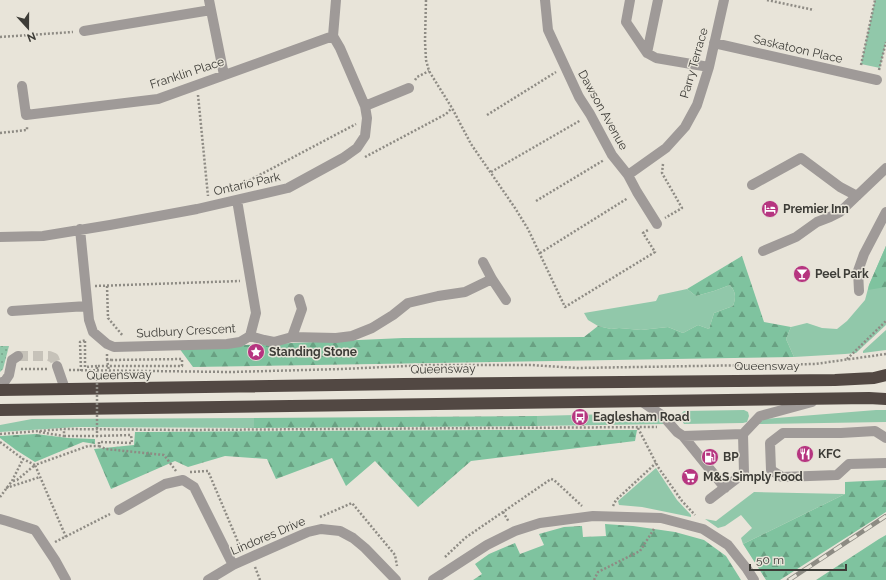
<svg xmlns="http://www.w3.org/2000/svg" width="886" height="580" font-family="Raleway,sans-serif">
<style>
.grass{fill:#91c8aa}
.forest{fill:url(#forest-firs)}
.park{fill:url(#park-dots)}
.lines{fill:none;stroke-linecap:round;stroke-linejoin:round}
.minor-tunnel{stroke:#c6c2b9;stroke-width:10;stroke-dasharray:10 5;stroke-linecap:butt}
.path{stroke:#8e8b84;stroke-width:2.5;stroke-dasharray:2 2;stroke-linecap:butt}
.minor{stroke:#9f9a98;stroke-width:10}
.highway{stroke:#524843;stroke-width:12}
.rail-casing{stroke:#8d8b83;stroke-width:4.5}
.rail{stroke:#e8e4d9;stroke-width:3;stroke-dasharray:9;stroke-linecap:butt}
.path-bridge{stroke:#8e8b84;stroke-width:2.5;stroke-dasharray:2 2;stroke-linecap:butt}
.labels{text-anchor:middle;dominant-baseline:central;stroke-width:3;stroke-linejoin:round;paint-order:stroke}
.street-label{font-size:12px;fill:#3d3c37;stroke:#e8e4d9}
.poi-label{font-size:12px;font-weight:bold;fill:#3d3c37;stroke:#e8e4d9;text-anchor:start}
</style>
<defs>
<pattern id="forest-firs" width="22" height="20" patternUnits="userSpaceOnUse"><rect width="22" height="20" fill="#7fc39f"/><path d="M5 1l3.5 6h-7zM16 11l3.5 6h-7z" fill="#69a082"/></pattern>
<pattern id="park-dots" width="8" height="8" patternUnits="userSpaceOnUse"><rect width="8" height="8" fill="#91c8aa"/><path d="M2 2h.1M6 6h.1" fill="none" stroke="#78a48b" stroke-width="1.8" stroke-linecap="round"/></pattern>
</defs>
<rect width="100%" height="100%" fill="#e8e4d9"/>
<path class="grass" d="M875 0H886V42L880 68 861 64Z
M886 246V325L856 353 845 354 794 357 786 339 791 327 807 323 822 328 837 329 847 321 865 300 869 285Z
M730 285C736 292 736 297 733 306L714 313 709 329 698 325 683 333 668 327 641 330 619 328 611 329 598 326 588 320 584 313 656 301 659 295 687 289 696 296 714 291Z
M886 330V350L863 353V351Z
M744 410 748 412 749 416 747 422 743 423 684 424 680 417 682 413 684 411Z
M876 410H886V422L756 424 764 419Z
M613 414 661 417 664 424 537 426V416Z
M254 418V428L77 427 0 432V425L32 419Z
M656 468 677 500 691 515V517L642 507 619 505 618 501Z
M754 492 845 494 743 544 741 538 752 528 741 515 725 526 718 528 705 519 716 521Z"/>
<path class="forest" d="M886 246V287L868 290 869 285Z
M742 256 764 322 791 327 786 339 794 357 193 367 179 348 403 338 584 337 598 326 611 329 619 328 641 330 668 327 683 333 698 325 709 329 714 313 733 306C736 297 736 292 730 285L714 291 696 296 687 289Z
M537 416V426L254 428V418Z
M489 430H637L635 441 471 461 418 507 375 461 346 486 332 458 276 479 267 459 225 456 188 467 175 461 111 489 94 449 134 445 135 432Z
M36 434 68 438 95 439V444L83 442 35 462 16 450 0 438V436Z
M886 480V512L780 580H766L743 544 845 494V482Z
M605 524 633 526 675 532 704 540 726 556 741 580H473L482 574 475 564 489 554 515 543 520 554 544 545 539 534 564 527 582 526 583 537 606 536Z
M886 535V580H816L879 539Z"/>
<path class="park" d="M0 346H9L3 369 0 372Z"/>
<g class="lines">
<path class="minor-tunnel" d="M18 356H49L54 358 57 366"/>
<path class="path" d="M426 0 425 41 426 60 429 71 452 108 471 144 515 208 528 229 565 307 655 252 643 233 648 230
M767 0 814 10
M0 37 73 32
M861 65 875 0
M879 70 886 42
M415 80 417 77 429 71
M198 95 208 196
M487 115 556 72
M0 133 27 130V126
M365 157 446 114 452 108
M663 164 662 173 682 208 665 218
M491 172 581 120
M235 188 356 124
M536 201 604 160
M540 253 628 198
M95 286 240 281
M107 286 108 318 123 336
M85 341V367L97 366
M107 354V359L111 360
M107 359 109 371
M847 359 886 321
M21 369H48
M69 370 231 372 342 369 428 365H531L577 368 815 364 886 354
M81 371 80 342 86 340
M583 412V428
M638 428 658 467 682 501 695 515
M39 432 64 436V429
M0 434 64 429 183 430 657 427
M64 436H97
M0 442 23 459
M99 446 106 449 164 455 176 471
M190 472 208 471 241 549
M13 481 17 480 35 465 66 537
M6 488 40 477
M0 497 12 481 23 459 35 465 88 446H99V444
M613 506 616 500 656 463
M503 512 509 522
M320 517 352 503 395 555 397 566
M55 542 110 514
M445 557 465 538 551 479 554 480 582 506
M255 567 260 580
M594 580 598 572 640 551 654 529"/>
<path class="minor" d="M209 0 224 75
M545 0 548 30 579 97 590 114 612 155 628 175 637 192 657 224
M630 0 626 22 647 53 656 58 709 67
M84 31 211 10
M714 43 877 80
M647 53 658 0
M22 86 26 115 158 99 333 36
M365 106 409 88
M628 175 666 148 685 127 697 105 709 67 724 0
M752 185 801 158 840 187 857 196
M80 229 89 320 93 332 107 344 114 347 227 344 240 342 250 336 256 313 237 200
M0 237 43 236 110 225 197 209 288 188 343 158 357 148 365 136 367 118 365 106 340 48 333 36 336 0
M763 251 796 237 817 222 830 217 840 212 886 168
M483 262 492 279 506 300
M859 291 858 271 864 254 886 212
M12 311 87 306
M250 336 264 340 274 342 292 337 336 338 352 336 372 328 393 315 408 303 438 296 465 292 492 279
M292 337 302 309 299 299
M57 366 65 389
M0 383 5 381 9 375 12 360 18 356
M641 401 663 416 677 432 683 436 743 434 760 416 812 402
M683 436 725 488
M886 438 875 431 841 433H783L770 443 771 470 782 477 837 475 849 464 886 463
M710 499 744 473 743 434
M119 510 165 484 183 480 194 487 233 565
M0 519 7 521 35 530 55 560 66 580
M208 580 233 565 251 557 308 532 321 529 340 531 353 538 365 548 396 580
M433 580 487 545 515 531 540 523 593 516 661 518 703 529 728 545 747 569 754 580"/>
<path class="highway" d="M0 390 404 384 835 380 874 378 886 375
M0 410 869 398 886 399"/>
<g class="rail-casing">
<path id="rail" d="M789 580 886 516"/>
</g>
<use href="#rail" class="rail"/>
<path class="path-bridge" d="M99 444V442L132 443 131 435 97 436V366H182V359L111 360"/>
</g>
<defs>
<g id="hotel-disc" transform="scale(0.9)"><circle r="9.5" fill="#b63580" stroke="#e8e4d9"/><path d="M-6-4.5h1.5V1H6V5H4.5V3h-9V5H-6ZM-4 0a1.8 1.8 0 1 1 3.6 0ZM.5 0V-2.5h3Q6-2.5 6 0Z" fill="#fff"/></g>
<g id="bar-disc" transform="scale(0.9)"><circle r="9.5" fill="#b63580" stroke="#e8e4d9"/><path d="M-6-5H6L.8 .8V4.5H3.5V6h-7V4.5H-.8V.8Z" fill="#fff"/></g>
<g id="sight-disc" transform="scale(0.9)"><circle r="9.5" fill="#b63580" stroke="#e8e4d9"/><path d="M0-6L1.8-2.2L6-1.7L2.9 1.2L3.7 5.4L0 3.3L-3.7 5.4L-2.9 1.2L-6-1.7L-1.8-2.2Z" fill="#fff"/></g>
<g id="bus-disc" transform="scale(0.9)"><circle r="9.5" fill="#b63580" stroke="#e8e4d9"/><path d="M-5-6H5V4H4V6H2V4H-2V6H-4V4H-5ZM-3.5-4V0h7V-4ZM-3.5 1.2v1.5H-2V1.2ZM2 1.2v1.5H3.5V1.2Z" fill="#fff"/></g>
<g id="restaurant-disc" transform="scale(0.9)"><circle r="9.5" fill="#b63580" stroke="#e8e4d9"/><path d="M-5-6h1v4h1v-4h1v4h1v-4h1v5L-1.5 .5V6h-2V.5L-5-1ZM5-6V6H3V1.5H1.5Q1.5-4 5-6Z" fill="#fff"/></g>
<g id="fuel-disc" transform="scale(0.9)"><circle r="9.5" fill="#b63580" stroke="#e8e4d9"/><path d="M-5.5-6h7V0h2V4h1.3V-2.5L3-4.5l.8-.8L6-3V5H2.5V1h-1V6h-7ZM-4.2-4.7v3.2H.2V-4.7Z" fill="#fff"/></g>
<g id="supermarket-disc" transform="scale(0.9)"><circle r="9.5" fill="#b63580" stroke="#e8e4d9"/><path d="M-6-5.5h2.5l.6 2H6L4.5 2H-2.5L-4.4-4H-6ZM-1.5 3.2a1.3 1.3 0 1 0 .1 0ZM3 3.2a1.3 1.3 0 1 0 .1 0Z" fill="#fff"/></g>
</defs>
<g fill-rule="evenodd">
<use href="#hotel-disc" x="770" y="209"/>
<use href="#bar-disc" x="802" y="274"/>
<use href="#sight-disc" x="256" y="352"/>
<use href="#bus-disc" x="580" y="417"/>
<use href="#restaurant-disc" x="805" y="454"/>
<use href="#fuel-disc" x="710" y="457"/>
<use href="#supermarket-disc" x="690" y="477"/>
</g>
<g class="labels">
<g class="street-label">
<text transform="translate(798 49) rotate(13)">Saskatoon Place</text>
<text transform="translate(694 63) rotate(-74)">Parry Terrace</text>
<text transform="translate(187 73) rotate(-18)">Franklin Place</text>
<text transform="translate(603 110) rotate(61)">Dawson Avenue</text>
<text transform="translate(247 184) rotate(-13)">Ontario Park</text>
<text transform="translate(186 331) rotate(-3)">Sudbury Crescent</text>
<text x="767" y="366">Queensway</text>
<text transform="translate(443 369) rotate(-1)">Queensway</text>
<text transform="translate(119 375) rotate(-1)">Queensway</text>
<text transform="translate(268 536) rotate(-23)">Lindores Drive</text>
</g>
<g class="poi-label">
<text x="783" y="209">Premier Inn</text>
<text x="815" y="274">Peel Park</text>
<text x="269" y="352">Standing Stone</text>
<text x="593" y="417">Eaglesham Road</text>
<text x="818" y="454">KFC</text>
<text x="723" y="457">BP</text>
<text x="703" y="477">M&amp;S Simply Food</text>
</g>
</g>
<g transform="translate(28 28) rotate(159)" stroke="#e8e4d9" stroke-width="3" paint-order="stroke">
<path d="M0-3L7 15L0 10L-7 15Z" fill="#3d3c37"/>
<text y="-6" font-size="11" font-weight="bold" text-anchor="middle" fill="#3d3c37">N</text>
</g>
<path d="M750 564v6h96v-6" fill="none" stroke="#3d3c37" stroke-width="2"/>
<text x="756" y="564" font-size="12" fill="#3d3c37" stroke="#e8e4d9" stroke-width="3" paint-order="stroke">50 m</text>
</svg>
